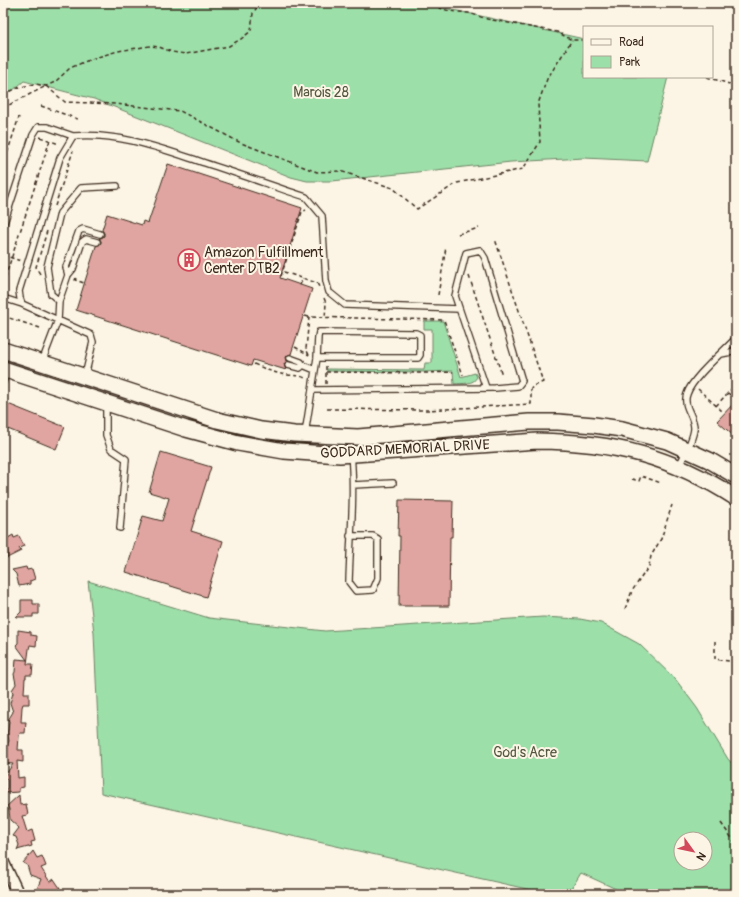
<svg xmlns="http://www.w3.org/2000/svg" width="739" height="897" font-family="Pangolin,sans-serif">
<style>
.green{fill:#9ddfa9;stroke:#6c8464;fill-rule:evenodd}
.building{fill:#e0a5a0;stroke:#3b2a1e}
.lines{fill:none;stroke-linecap:round;stroke-linejoin:round}
.lane-casing{stroke:#3b2a1e;stroke-width:8}
.street-casing{stroke:#3b2a1e;stroke-width:14}
.secondary-casing{stroke:#3b2a1e;stroke-width:18}
.path{stroke:#3b2a1e;stroke-width:1.5;stroke-dasharray:4 3;stroke-linecap:butt}
.lane{stroke:#fcf5e5;stroke-width:5.5}
.street{stroke:#fcf5e5;stroke-width:11}
.secondary{stroke:#fcf5e5;stroke-width:15}
.labels{text-anchor:middle;dominant-baseline:central;stroke-width:4;stroke-linejoin:round;paint-order:stroke}
.park-label{font-size:14px;fill:#545741;stroke:#fcf5e5}
.poi-label{font-size:14px;fill:#3b2a1e;stroke:#fcf5e5;text-anchor:start}
.street-label{font-size:14px;fill:#3b2a1e;stroke:#fcf5e5}
</style>
<rect width="100%" height="100%" fill="#fcf5e5"/>
<filter id="ink" filterUnits="userSpaceOnUse"><feTurbulence type="fractalNoise" baseFrequency=".025" numOctaves="2"/><feDisplacementMap in="SourceGraphic" scale="8" xChannelSelector="R" yChannelSelector="G"/><feConvolveMatrix kernelMatrix="1 2 1 2 8 2 1 2 1" color-interpolation-filters="sRGB"/></filter>
<g filter="url(#ink)">
<path class="green" d="M3 3H422L584 39V77H668L647 161 584 158 511 162 332 181H307L291 177 94 99 24 81 12 91 3 92Z
M424 321H443L461 377 475 373 477 377C473 385 463 383 454 384L453 371 422 372 327 371V369L424 370 425 363H432V329H424Z
M88 581 209 618 325 631 543 617 580 619 601 623 639 644 676 680 697 708 728 759 736 768V894H627L581 873 568 894H549L101 793 94 633ZM681 839H705V863H681Z"/>
<path class="building" d="M168 164 302 208 280 278 312 289 291 354 288 355 286 357 287 361 284 364 286 370 253 360 251 366 76 310 96 246 101 243V241L99 238H101L104 236V233L102 230 107 214 142 225 143 221 148 223Z
M736 401V438L717 421Z
M3 402 65 427 56 449 3 427Z
M161 452 211 467 191 531 223 541 206 597 126 572 143 516 162 521 169 498 149 492Z
M399 500 453 501 452 537H450L449 606H399L400 536H398Z
M13 535 14 538 19 536 24 546 19 548 21 551 7 558 8 552 3 541Z
M26 567 27 570 32 569 35 579 30 581V584L19 586 16 574 12 570Z
M21 600H33V604H39V614H33V617H16L21 612Z
M18 630 31 632V635L37 636 36 646 30 645 29 649 27 664H33L32 675H26V678H25L24 693H29V704H23L22 707 21 722H26L25 733H20L19 736 18 750H23V762L17 761 18 778 24 777V787L19 788V792L4 793 7 788V779L4 777 13 764 3 763 6 759 5 748 9 741 7 732 8 730 9 721 8 720 13 712 10 703 13 693 12 690 16 684 14 674 15 672 16 659 27 660 16 645 18 643Z
M19 795 20 805 26 804 28 815 22 816 27 832 32 830 35 841 31 842 32 846 17 850 19 845 16 837 13 836 19 828 10 820 9 809 7 806Z
M33 851 37 858 42 856 46 866 41 868 50 882 54 879 60 888 56 891 57 894H44L41 889H37L41 879 30 875 27 865 23 863Z"/>
<g class="lines">
<g class="lane-casing">
<path id="lane" d="M3 226 33 135 38 127H47L73 136
M68 275 66 267 79 231 83 229 100 234
M3 298 22 304
M59 301 51 294 47 267 60 213 81 188 117 186
M721 354 736 351
M290 358 301 362 303 365 315 370
M42 362 58 320 59 301 68 275 73 269 82 242 86 239 97 242
M288 365 300 368 303 365
M85 376 93 342 91 335 22 304 20 298 19 291 60 158 73 136C119 132 162 149 205 163 239 174 273 186 306 197L322 216 326 281 329 292 345 305 459 309
M3 382 7 371
M312 390 495 388 518 386 522 381 485 258 480 250 466 253 455 296 486 388
M106 405V435L111 449 126 459 120 528
M305 434 317 358 318 337 319 332 416 333 420 335V355L418 358H317
M679 466C684 456 693 440 694 429 695 416 682 407 687 394 692 378 724 351 736 338
M353 485 393 483
M350 536H373L378 539V578L373 590 356 591 349 582C350 540 355 497 351 454"/>
</g>
<g class="street-casing">
<path id="street" d="M3 862 18 894"/>
</g>
<g class="secondary-casing">
<path id="secondary" d="M3 350 217 420 261 430 294 434 358 437 529 422H558L594 425 622 429 667 441 709 460 736 476
M3 369 186 429 238 443 284 451 340 455 537 441C614 442 671 456 736 498"/>
</g>
<path class="path" d="M425 3 449 11 469 13 487 19 557 32 572 40H584
M707 77 736 86
M3 91H11L20 87 36 84 46 86 55 82 70 68 91 59 118 51 150 46 159 47 172 52 186 54 229 46 241 39 251 31 253 13 260 3
M41 106 78 119
M3 108 46 86 65 102 115 104 180 111 241 143 317 172 340 171 393 188 417 209 457 183 523 169 540 142 538 104 547 79 572 40
M40 137 59 144
M3 166 19 117
M55 206 73 151
M458 234 479 228
M3 255 21 261
M284 272 317 283 319 287
M40 274 36 267 47 231
M281 276 302 212 306 210
M469 276 502 375
M76 278 75 280 84 283
M3 284 50 140
M300 285 303 278
M438 295 446 247
M324 298 326 303 325 318
M3 316 40 328
M305 316 309 317
M295 347 309 355
M309 355 306 349 309 317 444 320 463 375
M254 364C265 369 276 374 288 375 295 376 302 375 306 379
M326 372 425 373 453 372
M326 384V365
M698 389 722 411
M728 393 735 399
M716 406 736 384
M327 409 427 410 531 404V389L533 386 543 382 495 239
M632 479 639 481 641 476 661 483
M625 609 632 591 649 566 651 556 661 539 672 505
M715 641V659L736 662
M721 823 736 844"/>
<use href="#lane" class="lane"/>
<use href="#street" class="street"/>
<use href="#secondary" class="secondary"/>
</g>
</g>
<defs>
<g id="building-ring" transform="scale(1.15)"><circle r="9.5" fill="#fcf5e5" stroke="#d1495b" stroke-width="1.5"/><path d="M-4-6H4V6H1V3H-1V6H-4ZM-2.5-4.3h1.7v1.8h-1.7ZM.8-4.3h1.7v1.8H.8ZM-2.5-1h1.7V.8h-1.7ZM.8-1h1.7V.8H.8Z" fill="#d1495b"/></g>
</defs>
<g fill-rule="evenodd">
<use href="#building-ring" x="189" y="260"/>
</g>
<g class="labels">
<g class="park-label">
<text x="321" y="92">Marois 28</text>
<text x="525" y="752">God's Acre</text>
</g>
<g class="poi-label">
<text x="204" y="252">Amazon Fulfillment<tspan x="204" dy="16">Center DTB2</tspan></text>
</g>
<g class="street-label">
<text transform="translate(405 449) rotate(-3)">GODDARD MEMORIAL DRIVE</text>
</g>
</g>
<rect width="739" height="897" fill="none" stroke="#fcf5e5" stroke-width="16"/>
<rect x="8" y="8" width="723" height="881" fill="none" stroke="#3b2a1e" stroke-width="1.5" filter="url(#ink)"/>
<rect x="583" y="26" width="130" height="52" fill="#fcf5e5" stroke="#afa495"/>
<rect x="591" y="39" width="20" height="6" fill="#fcf5e5" stroke="#afa495"/>
<text x="619" y="46" font-size="12" fill="#3b2a1e">Road</text>
<rect x="591" y="56" width="20" height="12" fill="#9ddfa9" stroke="#afa495"/>
<text x="619" y="66" font-size="12" fill="#3b2a1e">Park</text>
<g transform="translate(693 851) rotate(123)"><circle r="19" fill="#fcf5e5" stroke="#afa495"/>
<path d="M0-3L7 15L0 10L-7 15Z" fill="#d1495b"/>
<text y="-6" font-size="11" font-weight="bold" text-anchor="middle" fill="#3b2a1e">N</text>
</g>
</svg>
